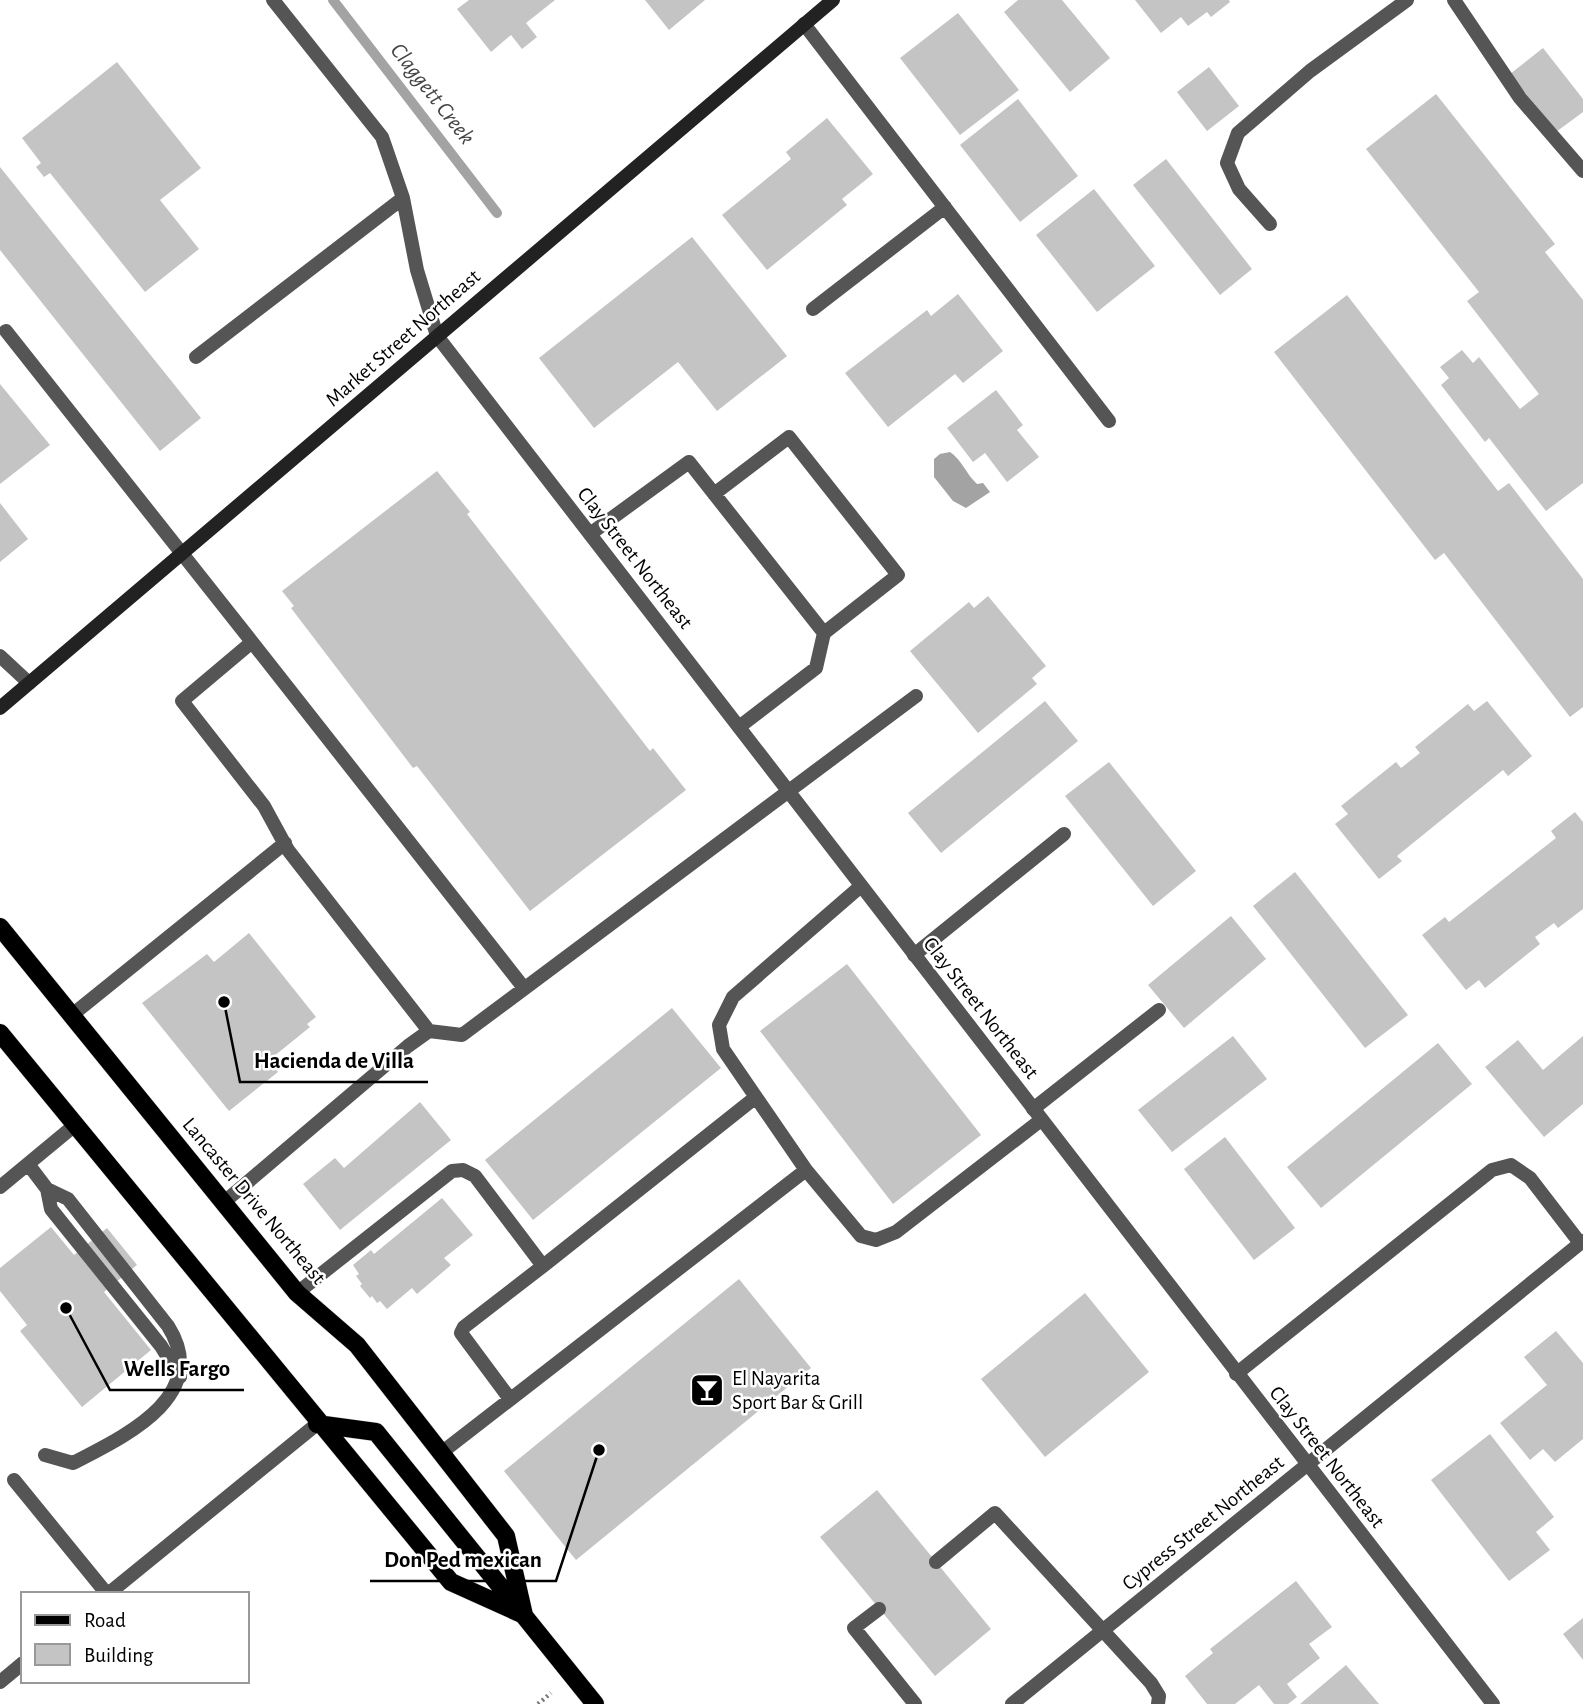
<svg xmlns="http://www.w3.org/2000/svg" width="1583" height="1704" font-family="'Alegreya Sans',sans-serif">
<style>
.water{fill:#a3a3a3}
.lines{fill:none;stroke-linecap:round;stroke-linejoin:round}
.stream{stroke:#a3a3a3;stroke-width:10}
.building{fill:#c4c4c4}
.primary-casing{stroke:#dbdbdb;stroke-width:19}
.path{stroke:#777;stroke-width:4.5;stroke-dasharray:2 3.5;stroke-linecap:butt}
.service{stroke:#555;stroke-width:14}
.minor{stroke:#555;stroke-width:14}
.secondary{stroke:#222;stroke-width:14}
.primary{stroke:#000;stroke-width:18}
.labels{text-anchor:middle;dominant-baseline:central;stroke-width:5;stroke-linejoin:round;paint-order:stroke}
.street-label{font-size:21px;fill:#000;stroke:#fff}
.poi-label{font-size:21px;fill:#000;stroke:#fff;text-anchor:start}
.water-label{font-size:23px;font-style:italic;fill:#444;stroke:#fff}
.leader{fill:none;stroke:#000;stroke-width:2.5}
.callout-dot{fill:#000;stroke:#fff;stroke-width:2.5}
.callout-label{font-size:23px;text-anchor:middle;font-weight:bold;fill:#000;stroke:#fff;stroke-width:5;stroke-linejoin:round;paint-order:stroke}
</style>
<rect width="100%" height="100%" fill="#fff"/>
<path class="water" d="M950 452C962 460 966 474 977 484L983 483 990 492 966 508 953 501 934 477V459L940 454Z"/>
<g class="lines">
<path class="stream" d="M333 0 497 213"/>
</g>
<path class="building" d="M469 0H555L526 23 537 37 522 49 511 35 491 52 457 9Z
M645 0H705L669 30Z
M1018 0H1062L1110 58 1070 92 1004 12Z
M1135 0H1229L1230 2 1211 17 1207 12 1188 26 1181 17 1161 33Z
M958 13 1019 90 960 135 900 58Z
M1543 48 1583 99V112L1556 132 1510 74Z
M117 62 201 168 160 200 199 249 145 292 50 173 44 177 36 167 41 163 22 138Z
M1209 67 1239 106 1207 131 1177 92Z
M1436 94 1555 244 1545 252 1583 300V483L1546 511 1489 438 1485 442 1441 385 1449 378 1440 367 1462 350 1473 363 1479 357 1520 409 1539 394 1467 301 1479 292 1366 149Z
M1018 99 1078 176 1020 222 960 145Z
M827 118 873 174 842 199 847 205 767 270 722 215 791 159 786 152Z
M1166 159 1252 269 1220 295 1133 185Z
M0 167 201 418 160 451 0 250Z
M1094 189 1155 266 1097 312 1036 235Z
M692 237 787 356 717 411 678 362 594 428 539 358Z
M958 294 1003 351 963 383 955 374 888 427 845 373 927 310 931 316Z
M1347 295 1498 491 1509 483 1583 579V707L1570 717 1444 553 1435 560 1274 352Z
M0 384 50 445 0 484Z
M996 390 1023 425 1017 430 1039 457 1007 482 985 453 973 462 947 428Z
M437 471 470 512 467 514 650 751 653 748 686 790 530 911 417 766 413 768 291 608 294 606 282 591Z
M0 503 28 539 0 562Z
M988 596 1046 666 1032 678 1037 684 978 733 910 651 969 602 974 608Z
M1045 701 1078 741 941 853 908 813Z
M1487 701 1532 756 1508 776 1503 770 1397 856 1402 861 1379 879 1335 824 1348 814 1341 806 1396 762 1401 768 1420 753 1415 747 1468 704 1474 711Z
M1109 762 1196 871 1153 906 1065 796Z
M1575 812 1583 822V909L1558 928 1554 923 1535 937 1540 944 1485 988 1479 980 1466 990 1422 935 1445 917 1449 922 1556 838 1551 831Z
M1295 872 1408 1015 1365 1048 1253 906Z
M1231 916 1266 959 1184 1028 1148 985Z
M249 933 316 1017 307 1024 310 1027 268 1061 278 1072 229 1111 142 1003 207 954 214 962Z
M847 964 981 1135 893 1204 760 1031Z
M672 1008 721 1068 533 1220 485 1160Z
M1233 1036 1267 1079 1172 1152 1138 1110Z
M1583 1036V1104L1544 1137 1485 1067 1518 1040 1543 1070Z
M1438 1043 1472 1084 1321 1208 1287 1167Z
M420 1102 451 1140 340 1230 303 1184 335 1158 344 1168Z
M1225 1137 1295 1228 1254 1260 1184 1169Z
M442 1198 473 1235 444 1258 451 1265 417 1294 412 1288 387 1309 380 1301 377 1303 372 1296 370 1298 360 1286 362 1284 356 1276 359 1274 353 1265 371 1250 374 1254Z
M51 1227 74 1255 107 1228 137 1265 104 1292 151 1350 82 1407 20 1331 27 1325 0 1291V1268Z
M739 1279 811 1368 576 1560 504 1471Z
M1085 1293 1149 1372 1045 1457 981 1379Z
M1556 1331 1583 1363V1439L1555 1462 1543 1449 1530 1460 1500 1423 1547 1385 1524 1357Z
M1490 1434 1554 1517 1536 1532 1550 1550 1509 1581 1431 1480Z
M877 1490 991 1629 935 1676 820 1537Z
M1296 1581 1332 1627 1309 1644 1320 1658 1287 1684 1297 1697 1288 1704H1274L1259 1685 1235 1704H1207L1185 1676 1213 1653 1210 1649Z
M1583 1618V1660L1563 1634Z
M1346 1665 1379 1704H1300Z"/>
<g class="lines">
<g class="primary-casing">
<path id="primary" d="M0 927 297 1293 357 1345 506 1536 524 1615
M0 1033 451 1582 524 1615
M317 1424 376 1432 595 1704"/>
</g>
<path class="path" d="M538 1704 551 1693"/>
<path class="service" d="M273 0 382 137 403 198
M1454 0 1520 98 1583 171
M804 24 1109 421
M1270 224 1239 189 1227 163 1238 133 1310 71 1407 0
M813 309 945 207
M6 331 252 642 182 701 264 806 288 850 429 1031
M196 357 403 198 417 270 437 336
M714 494 789 437 898 575 824 633
M590 534 689 462 824 633 816 668 739 727
M252 642 524 988
M0 656 29 683
M914 955 1064 834
M72 1015 285 843
M1033 1109 1159 1010
M28 1164 47 1189 51 1209 161 1346 180 1377
M806 1170 723 1049 719 1025 733 997 861 886
M0 1187 75 1125
M223 1203 408 1046 429 1031 462 1035 916 696
M297 1293 452 1171 463 1170 475 1176 543 1266 756 1097
M1236 1374 1492 1170 1511 1165 1530 1178 1580 1243
M510 1399 461 1333 464 1327 543 1266
M441 1453 806 1170 861 1236 876 1240 896 1232 1041 1120
M45 1455 73 1463C125 1436 212 1396 168 1326L68 1199 47 1189
M14 1480 107 1594
M936 1562 995 1513 1151 1683 1159 1696 1158 1704
M108 1594 317 1424
M879 1609 854 1628 915 1704
M0 1682 23 1663"/>
<path class="minor" d="M437 336 1493 1704
M1012 1704 1583 1241"/>
<path class="secondary" d="M0 708 833 0"/>
<use href="#primary" class="primary"/>
</g>
<defs>
<g id="bar-square" transform="scale(1.75)"><rect x="-9" y="-9" width="18" height="18" rx="4" fill="#000" stroke="#fff"/><path d="M-6-5H6L.8 .8V4.5H3.5V6h-7V4.5H-.8V.8Z" fill="#fff"/></g>
</defs>
<g fill-rule="evenodd">
<use href="#bar-square" x="707" y="1390"/>
</g>
<g class="labels">
<g class="street-label">
<text transform="translate(403 338) rotate(-41)">Market Street Northeast</text>
<text transform="translate(635 558) rotate(52)">Clay Street Northeast</text>
<text transform="translate(981 1008) rotate(52)">Clay Street Northeast</text>
<text transform="translate(254 1201) rotate(50)">Lancaster Drive Northeast</text>
<text transform="translate(1327 1457) rotate(52)">Clay Street Northeast</text>
<text transform="translate(1203 1523) rotate(-39)">Cypress Street Northeast</text>
</g>
<g class="poi-label">
<text x="732" y="1378">El Nayarita<tspan x="732" dy="24">Sport Bar &amp; Grill</tspan></text>
</g>
<g class="water-label">
<text transform="translate(432 94) rotate(52)">Claggett Creek</text>
</g>
</g>
<path class="leader" d="M224 1002L240 1082H428M66 1308L110 1390H244M599 1450L556 1581H370"/>
<g class="callout-dot">
<circle cx="224" cy="1002" r="7"/>
<circle cx="66" cy="1308" r="7"/>
<circle cx="599" cy="1450" r="7"/>
</g>
<g class="callout-label">
<text x="334" y="1068">Hacienda de Villa</text>
<text x="177" y="1376">Wells Fargo</text>
<text x="463" y="1567">Don Ped mexican</text>
</g>
<rect x="21" y="1592" width="228" height="91" fill="#ffffff" stroke="#999999" stroke-width="2"/>
<rect x="35" y="1615" width="35" height="10" fill="#000000" stroke="#999999" stroke-width="2"/>
<text x="84" y="1627" font-size="21" fill="#000000">Road</text>
<rect x="35" y="1644" width="35" height="21" fill="#c4c4c4" stroke="#999999" stroke-width="2"/>
<text x="84" y="1662" font-size="21" fill="#000000">Building</text>
</svg>
